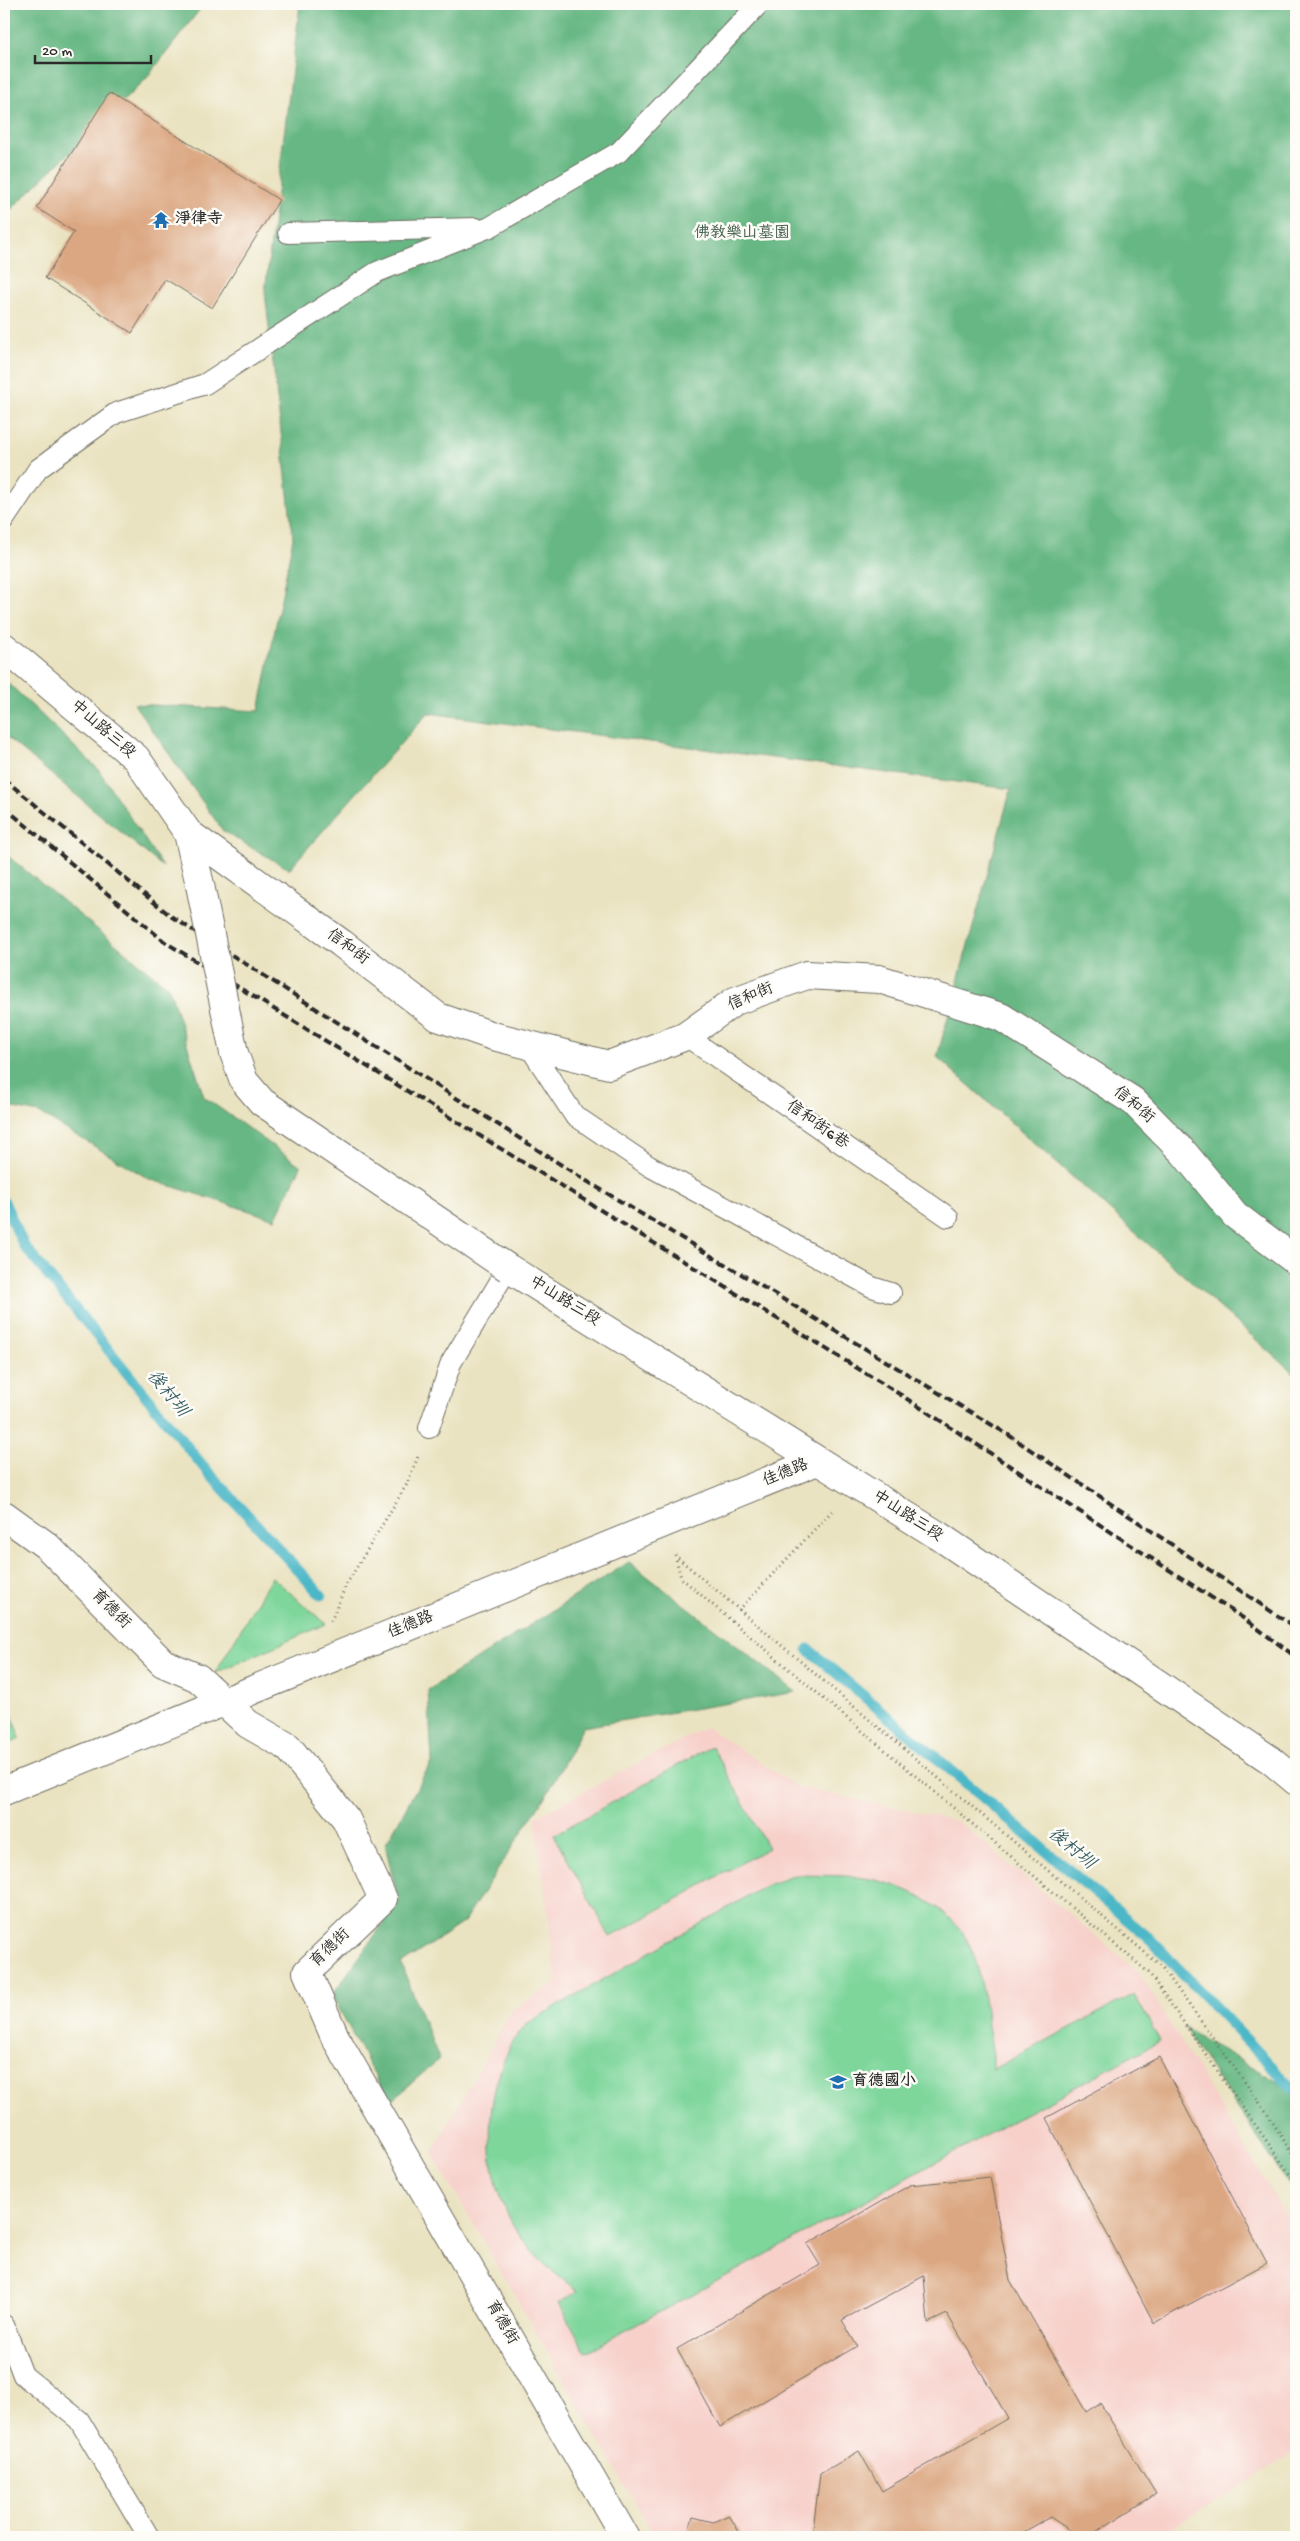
<svg xmlns="http://www.w3.org/2000/svg" width="1300" height="2541" font-family="'Gochi Hand','LXGW WenKai TC',sans-serif">
<style>
.built{fill:#f7d0ca}
.green{fill:#7ed69b;stroke:#548063}
.forest{fill:#66b783;stroke:#487157}
.lines{fill:none;stroke-linecap:round;stroke-linejoin:round}
.stream{stroke:#4bb7c7;stroke-width:11}
.building{fill:#dba782}
.lane-casing{stroke:#6e6b60;stroke-width:22}
.street-casing{stroke:#6e6b60;stroke-width:30}
.secondary-casing{stroke:#6e6b60;stroke-width:30}
.path{stroke:#6e6b60;stroke-width:3;stroke-dasharray:1 4;stroke-linecap:butt}
.lane{stroke:#fff;stroke-width:20}
.street{stroke:#fff;stroke-width:28}
.secondary{stroke:#fff;stroke-width:28}
.rail{stroke:#2b2b2b;stroke-width:4;stroke-dasharray:8 4;stroke-linecap:butt}
.secondary-bridge-casing{stroke:#6e6b60;stroke-width:30;stroke-linecap:butt}
.secondary-bridge{stroke:#fff;stroke-width:28}
.labels{text-anchor:middle;dominant-baseline:central;stroke-width:5;stroke-linejoin:round;paint-order:stroke}
.poi-label{font-size:16px;font-weight:bold;fill:#2b2b2b;stroke:#fdfcf7;text-anchor:start}
.park-label{font-size:16px;fill:#445e4d;stroke:#fdfcf7}
.street-label{font-size:16px;fill:#2b2b2b;stroke:#fdfcf7}
.water-label{font-size:18px;font-style:italic;fill:#365c62;stroke:#fdfcf7}
</style>
<rect width="100%" height="100%" fill="#fdfcf7"/>
<filter id="ink" filterUnits="userSpaceOnUse"><feTurbulence type="fractalNoise" baseFrequency=".02" numOctaves="2"/><feDisplacementMap in="SourceGraphic" scale="10" xChannelSelector="R" yChannelSelector="G"/><feConvolveMatrix kernelMatrix="1 2 1 2 8 2 1 2 1" color-interpolation-filters="sRGB"/></filter>
<filter id="wash" filterUnits="userSpaceOnUse"><feTurbulence type="fractalNoise" baseFrequency=".0096" numOctaves="4" result="noise"/><feDisplacementMap in="SourceGraphic" scale="20" xChannelSelector="R" yChannelSelector="G"/><feGaussianBlur stdDeviation="1.12" result="paint"/><feColorMatrix in="noise" values="0 0 0 0 0 0 0 0 0 0 0 0 0 0 0 0 0 1.4 0 .05"/><feComposite in="paint" operator="in"/></filter>
<g filter="url(#wash)">
<rect width="100%" height="100%" fill="#eae3c1"/>
<path class="built" d="M706 1727 798 1787 957 1821 1139 1972 1296 2232V2451L1158 2537H655L432 2153 512 2010 557 1983 535 1817Z"/>
<path class="green" d="M272 1577 326 1624 215 1673Z
M4 1691 20 1738 4 1745Z
M712 1746 768 1848 610 1937 554 1835Z
M796 1875C823 1876 853 1874 879 1881 922 1892 964 1917 976 1962 985 1992 987 2025 993 2055V2069L1134 1994 1160 2041 586 2352 559 2303 578 2291C553 2273 527 2252 512 2223 484 2171 483 2102 509 2049 513 2040 520 2032 526 2024L767 1885Z"/>
<path class="forest" d="M4 4H204L146 79 4 216Z
M300 4H1296V1375L937 1057 1011 789 428 713 289 869 223 831 134 704 259 711 293 538 265 292Z
M4 679 98 769 163 867 4 735Z
M4 853 169 988 204 1097 301 1166 275 1219 149 1179 39 1113 4 1106Z
M629 1562 796 1692 583 1727 551 1787 464 1922 401 1964 439 2059 389 2103 332 1995 399 1902 385 1845 432 1761 428 1690Z
M1184 2028 1287 2087 1296 2080V2195Z"/>
<g class="lines">
<path class="stream" d="M4 1202 24 1246 207 1471 321 1595
M808 1649 1150 1939 1296 2092"/>
</g>
<g id="blocks">
<path class="building" d="M109 93 279 200 212 308 165 279 132 333 45 278 74 232 37 208Z
M1159 2057 1267 2263 1154 2323 1046 2118Z
M990 2177 1010 2280 1086 2412 1100 2403 1156 2494 1088 2537H1080L1050 2517 1015 2537H812L820 2474 859 2451 882 2491 1008 2418 947 2314 928 2323 924 2276 842 2320 857 2346 720 2427 677 2349 820 2265 807 2244 910 2185Z
M729 2515 742 2537H686L693 2517 713 2522Z"/>
</g>
</g>
<g filter="url(#ink)">
<use href="#blocks" fill-opacity="0" stroke="#6e6b60" stroke-width="1"/>
<g class="lines">
<g class="lane-casing">
<path id="lane" d="M288 233 476 228
M4 520 38 469 116 413 205 384 377 272 490 227 619 152 759 4
M686 1036 948 1217
M527 1043 574 1115 649 1166 872 1287 891 1293
M429 1428 451 1363 508 1268
M4 2325 23 2375 79 2420 149 2537"/>
</g>
<g class="street-casing">
<path id="street" d="M188 833 341 943 438 1017 493 1036 609 1065 686 1036 735 1001 807 975 879 979 1001 1017 1133 1101 1184 1153 1235 1215 1296 1261
M4 1515 47 1546 163 1663 198 1678 248 1724 288 1747 346 1819 383 1899 307 1972 335 2037 625 2537
M4 1791 817 1461"/>
</g>
<g class="secondary-casing">
<path id="secondary" d="M4 647 136 758 188 833 200 885
M508 1268 939 1536 1272 1761 1296 1781"/>
</g>
<path class="path" d="M675 1555 681 1578 1149 1973 1296 2183
M678 1558 1161 1966 1265 2110 1296 2160
M739 1610 832 1511
M331 1621 346 1585 407 1484 419 1454"/>
<use href="#lane" class="lane"/>
<use href="#street" class="street"/>
<use href="#secondary" class="secondary"/>
<path class="rail" d="M4 779 172 917 585 1180 1007 1434 1296 1628
M4 807 165 942 901 1395 1246 1620 1296 1657"/>
<g class="secondary-bridge-casing">
<path id="secondary-bridge" d="M200 885 234 1053 244 1081 262 1102 508 1268"/>
</g>
<use href="#secondary-bridge" class="secondary-bridge"/>
</g>
</g>
<defs>
<g id="temple-bare" transform="scale(1.35)"><path d="M0-6L5-2H3V0L6.5 2.5H4V6H1.5V3h-3V6H-4V2.5H-6.5L-3 0V-2H-5Z" fill="#1f6fb2" stroke="#fdfcf7" stroke-width="2.5" paint-order="stroke"/></g>
<g id="school-bare" transform="scale(1.35)"><path d="M0-5L7-2L0 1L-7-2ZM-4 1L0 2.5L4 1V4Q0 6-4 4Z" fill="#1f6fb2" stroke="#fdfcf7" stroke-width="2.5" paint-order="stroke"/></g>
</defs>
<g fill-rule="evenodd">
<use href="#temple-bare" x="161" y="220"/>
<use href="#school-bare" x="838" y="2082"/>
</g>
<g class="labels">
<g class="poi-label">
<text x="175" y="220">淨律寺</text>
<text x="852" y="2082">育德國小</text>
</g>
<g class="park-label">
<text x="742" y="234">佛教樂山墓園</text>
</g>
<g class="street-label">
<text transform="translate(102 730) rotate(41)">中山路三段</text>
<text transform="translate(347 948) rotate(37)">信和街</text>
<text transform="translate(751 998) rotate(-23)">信和街</text>
<text transform="translate(1133 1106) rotate(40)">信和街</text>
<text transform="translate(817 1126) rotate(35)">信和街6巷</text>
<text transform="translate(564 1302) rotate(32)">中山路三段</text>
<text transform="translate(786 1474) rotate(-22)">佳德路</text>
<text transform="translate(907 1517) rotate(33)">中山路三段</text>
<text transform="translate(110 1610) rotate(45)">育德街</text>
<text transform="translate(411 1626) rotate(-22)">佳德路</text>
<text transform="translate(331 1949) rotate(-44)">育德街</text>
<text transform="translate(501 2323) rotate(60)">育德街</text>
</g>
<g class="water-label">
<text transform="translate(167 1394) rotate(51)">後村圳</text>
<text transform="translate(1071 1849) rotate(40)">後村圳</text>
</g>
</g>
<rect width="1300" height="2541" fill="none" stroke="#fdfcf7" stroke-width="20"/>
<path d="M35 55v8h116v-8" fill="none" stroke="#2b2b2b" stroke-width="2.5"/>
<text x="42" y="55" font-size="15" fill="#2b2b2b" stroke="#fdfcf7" stroke-width="4" paint-order="stroke">20 m</text>
</svg>
